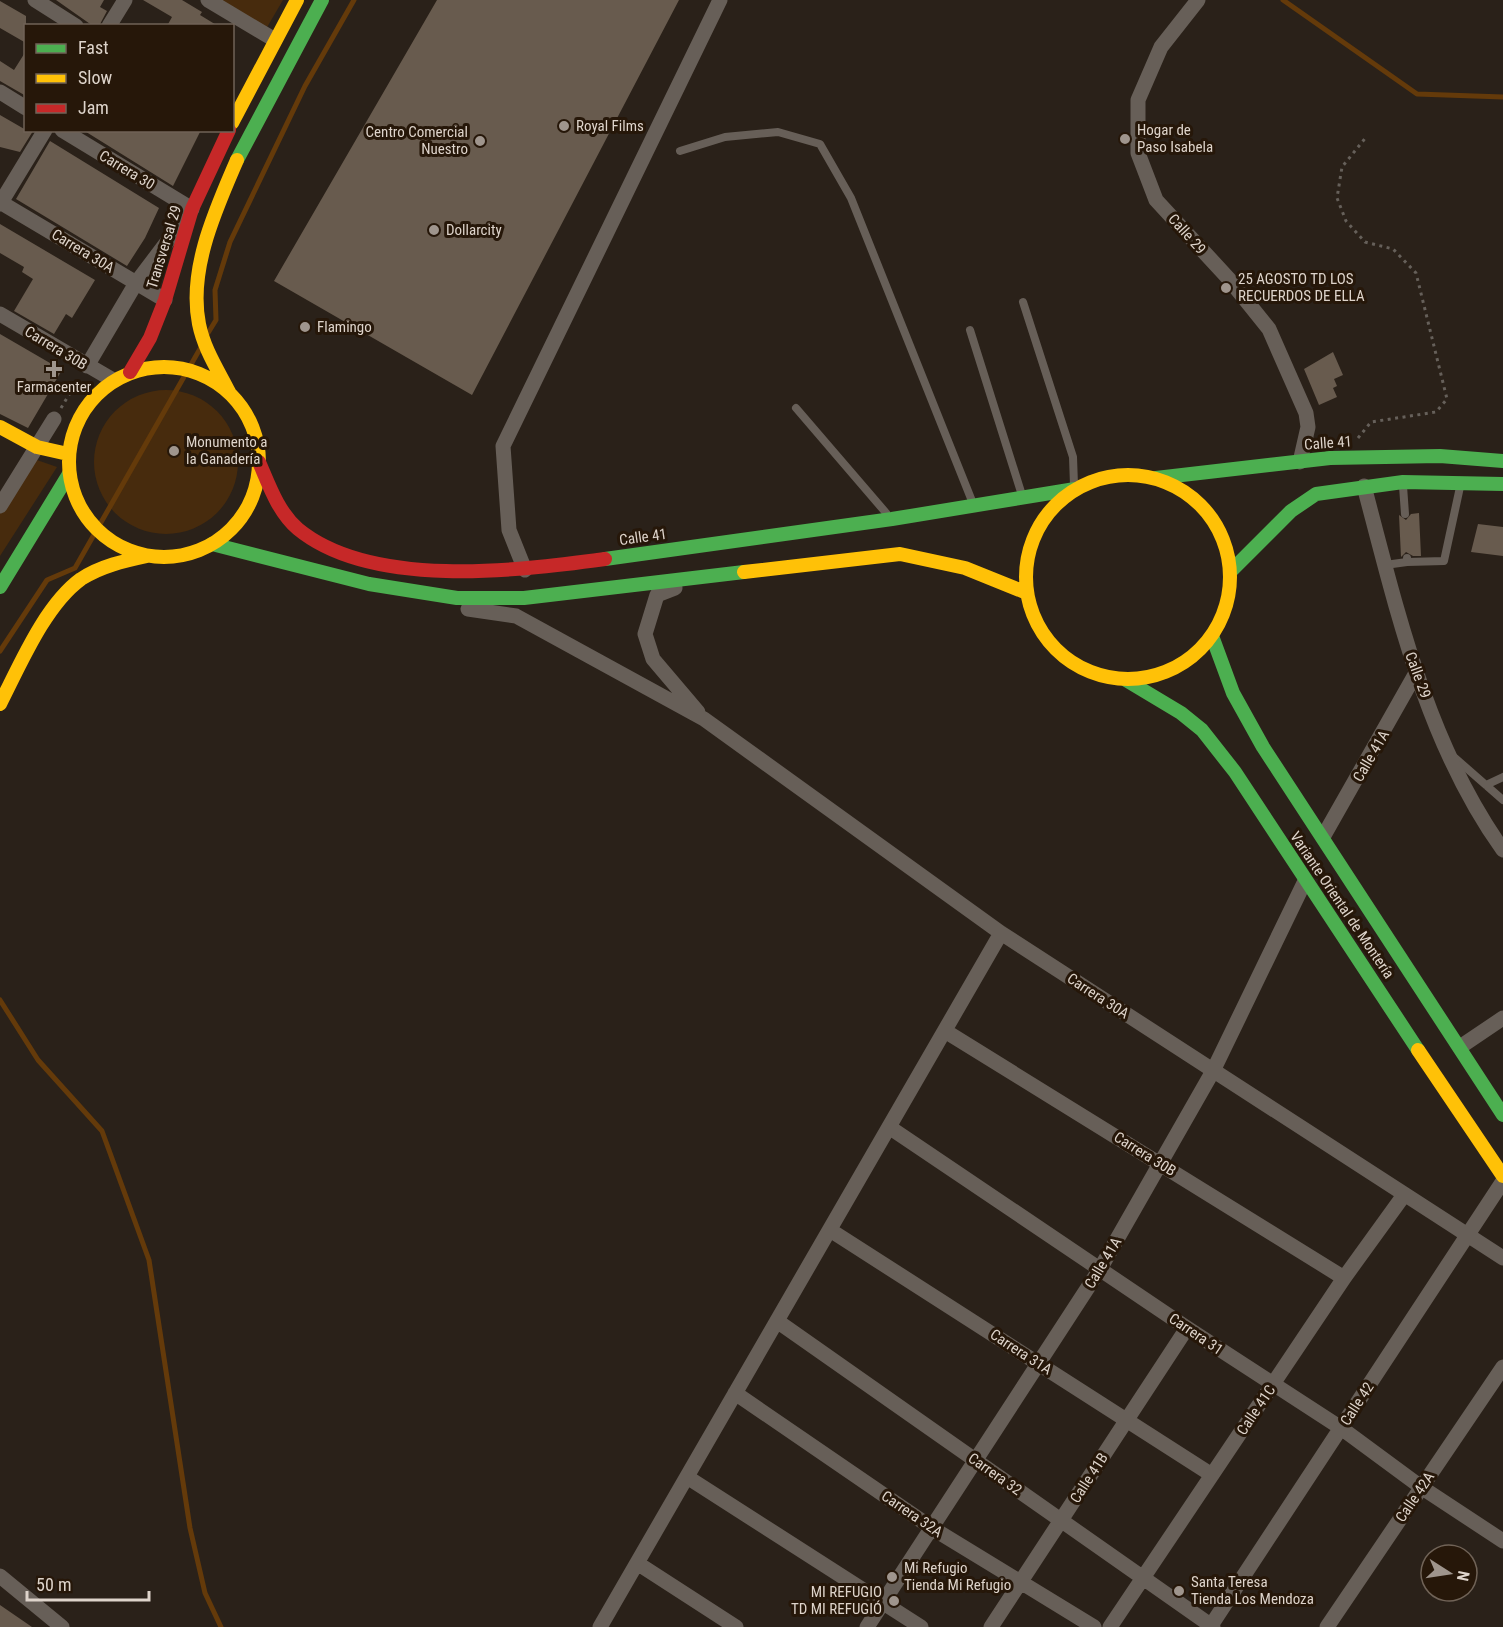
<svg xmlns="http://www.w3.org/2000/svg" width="1503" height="1627" font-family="'Roboto Condensed',sans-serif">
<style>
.green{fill:#472b0d}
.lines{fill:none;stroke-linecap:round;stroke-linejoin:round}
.stream{stroke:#643a0a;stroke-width:5}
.building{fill:#685b4e}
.path{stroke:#66605a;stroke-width:3;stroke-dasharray:3 4.5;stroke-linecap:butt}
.lane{stroke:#675f58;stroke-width:8}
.street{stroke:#675f58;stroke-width:15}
.fast{stroke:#4caf50;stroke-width:14}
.slow{stroke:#ffc107;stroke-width:14}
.jam{stroke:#c62828;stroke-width:14}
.poi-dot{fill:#9f958d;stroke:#261709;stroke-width:2}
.labels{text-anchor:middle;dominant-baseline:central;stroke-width:6;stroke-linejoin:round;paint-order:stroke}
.poi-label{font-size:15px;fill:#ded4cb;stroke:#261709;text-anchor:start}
.street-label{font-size:15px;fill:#ded4cb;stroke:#261709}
</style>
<rect width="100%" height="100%" fill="#2a2119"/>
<path class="green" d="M216 0H283L266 29Z
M94 462a72 72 0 1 1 144 0a72 72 0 1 1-144 0Z
M34 459 57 467 0 556V513Z"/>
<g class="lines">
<path class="stream" d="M1283 0 1417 94 1503 97
M208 333 216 320 215 290 230 242 305 86 354 0
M0 651 47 580 75 568 201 347
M0 1000 38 1060 102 1131 149 1260 190 1528 205 1593 221 1627"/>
</g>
<path class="building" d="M56 0H104L100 7 107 11 99 26H93Z
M143 0H182L202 12 200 15 218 26H167L172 17Z
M437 0H679L472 395 274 281Z
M0 1 26 16V43L0 28Z
M26 51V96L0 81V61L14 70Z
M0 115 26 130 33 131 20 152 0 147Z
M83 130H201L173 186Z
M50 141 159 208 145 238 127 266 16 199Z
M0 224 95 280 72 318 66 314 54 334 14 311 33 279 22 272 24 267 0 253Z
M0 334 62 370 28 428 0 414Z
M1333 352 1343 375 1334 379 1337 386 1333 388 1337 397 1319 405 1304 369Z
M1419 513 1421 556H1413L1406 552 1401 557 1399 515 1406 520 1411 514Z
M1478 524 1503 527V556L1471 552Z
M0 1605 32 1627H0Z"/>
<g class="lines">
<path class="path" d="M61 408 79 378
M1358 438 1371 422 1436 412 1447 399 1416 273 1393 249 1365 242 1346 221 1337 198 1342 167 1367 136"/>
<path class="lane" d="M680 151 725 137 778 132 820 144 851 198 972 501
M1023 302 1073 457 1074 485
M970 330 1021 492
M796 408 887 514
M1403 486 1405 514
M1407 558V562L1444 561 1460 487
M1385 565 1407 562
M1455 758 1503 800
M1486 785 1503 777"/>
<path class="street" d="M35 0 76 26
M208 0 275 40
M1198 0 1161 47 1138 100V153L1156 200 1228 278 1269 329 1306 413 1308 427 1300 462
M109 26 125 0
M0 92 26 108
M62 130 192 209 136 283 87 366
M0 202 165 300
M0 204 45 130
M0 314 113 380
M1364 486C1397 611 1427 744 1503 850
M0 506 54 419
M525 570 509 530 503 446 720 0
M675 588 657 595 645 634 653 659 698 712
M468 609 516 616 704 719 1001 933 1503 1258
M1323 837 1416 673
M945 1031 1344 1278
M1460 1047 1503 1018
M889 1127 1187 1328 1341 1428 1421 1487 1503 1541
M830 1230 1212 1475
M777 1321 1213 1627
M735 1393 932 1528 1094 1627
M687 1477 921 1627
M637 1563 736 1627
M0 1576 62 1627
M600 1627 1001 933
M867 1627 1100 1269 1213 1071 1305 881
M991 1627 1187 1328
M1110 1627 1344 1278 1404 1195
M1210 1627 1503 1181
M1327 1627 1503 1367"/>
<path class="fast" d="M237 160 322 0
M1156 478 1330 458 1440 456 1503 461
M212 544 369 584 457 598H524L744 572
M605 559 892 519 1075 489
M1230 572 1291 511 1316 494 1403 482 1503 484
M0 587 69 474
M1212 636 1233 693 1263 747 1503 1115
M1126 680 1181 713 1202 730 1235 772 1418 1050"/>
<path class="slow" d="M232 123 297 0
M69 462a95 95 0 1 1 190 0a95 95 0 1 1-190 0Z
M229 392C218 370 204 349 199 324 188 269 216 209 237 160
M0 427 37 447 68 454
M1026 577a102 102 0 1 1 204 0a102 102 0 1 1-204 0Z
M744 572 900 554 965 568 1027 593
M0 704C20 665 45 605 81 579 101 566 124 561 147 556
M1418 1050 1503 1176"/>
<path class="jam" d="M130 372 150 338 165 300 192 209 229 130
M259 462C269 485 278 512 298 529 371 589 517 571 605 559"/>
</g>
<g class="poi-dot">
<circle cx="564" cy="126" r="6"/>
<circle cx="1125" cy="139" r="6"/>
<circle cx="480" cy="141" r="6"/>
<circle cx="434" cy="230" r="6"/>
<circle cx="1226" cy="288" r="6"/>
<circle cx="305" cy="327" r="6"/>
<path d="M51 360h6v6h6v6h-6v6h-6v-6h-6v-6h6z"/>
<circle cx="174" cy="451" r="6"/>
<circle cx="892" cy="1577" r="6"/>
<circle cx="1179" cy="1591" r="6"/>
<circle cx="894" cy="1601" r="6"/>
</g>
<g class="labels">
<g class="poi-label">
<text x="576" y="126">Royal Films</text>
<text x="1137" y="130">Hogar de<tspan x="1137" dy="17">Paso Isabela</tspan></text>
<text x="468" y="132" text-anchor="end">Centro Comercial<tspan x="468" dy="17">Nuestro</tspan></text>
<text x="446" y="230">Dollarcity</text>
<text x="1238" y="279">25 AGOSTO TD LOS<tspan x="1238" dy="17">RECUERDOS DE ELLA</tspan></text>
<text x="317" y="327">Flamingo</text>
<text x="54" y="387" text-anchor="middle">Farmacenter</text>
<text x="186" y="442">Monumento a<tspan x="186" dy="17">la Ganadería</tspan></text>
<text x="904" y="1568">Mi Refugio<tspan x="904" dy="17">Tienda Mi Refugio</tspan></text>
<text x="1191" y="1582">Santa Teresa<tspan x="1191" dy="17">Tienda Los Mendoza</tspan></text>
<text x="882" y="1592" text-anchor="end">MI REFUGIO<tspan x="882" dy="17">TD MI REFUGIÓ</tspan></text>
</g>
<g class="street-label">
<text transform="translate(127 170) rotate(31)">Carrera 30</text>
<text transform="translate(1187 234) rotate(48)">Calle 29</text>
<text transform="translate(164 247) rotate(-73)">Transversal 29</text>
<text transform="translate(83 251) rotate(31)">Carrera 30A</text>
<text transform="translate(56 348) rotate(31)">Carrera 30B</text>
<text transform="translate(1328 443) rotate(-4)">Calle 41</text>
<text transform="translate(643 537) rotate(-8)">Calle 41</text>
<text transform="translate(1418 675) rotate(70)">Calle 29</text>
<text transform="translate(1371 756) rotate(-60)">Calle 41A</text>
<text transform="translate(1342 905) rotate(56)">Variante Oriental de Montería</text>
<text transform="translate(1098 996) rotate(33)">Carrera 30A</text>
<text transform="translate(1145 1154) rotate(32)">Carrera 30B</text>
<text transform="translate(1103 1263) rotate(-59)">Calle 41A</text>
<text transform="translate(1196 1334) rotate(34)">Carrera 31</text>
<text transform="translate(1021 1352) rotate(33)">Carrera 31A</text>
<text transform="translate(1357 1404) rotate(-57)">Calle 42</text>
<text transform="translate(1256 1410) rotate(-56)">Calle 41C</text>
<text transform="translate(995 1474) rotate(35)">Carrera 32</text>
<text transform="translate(1089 1478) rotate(-57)">Calle 41B</text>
<text transform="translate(1415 1497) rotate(-56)">Calle 42A</text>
<text transform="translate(912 1514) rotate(34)">Carrera 32A</text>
</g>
</g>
<rect x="24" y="24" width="210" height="108" fill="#261709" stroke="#706357" stroke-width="1.5"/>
<rect x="36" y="44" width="30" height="9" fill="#4caf50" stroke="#706357" stroke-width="1.5"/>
<text x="78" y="54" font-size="18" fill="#ded4cb">Fast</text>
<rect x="36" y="74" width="30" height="9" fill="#ffc107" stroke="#706357" stroke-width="1.5"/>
<text x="78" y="84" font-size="18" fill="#ded4cb">Slow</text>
<rect x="36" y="104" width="30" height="9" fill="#c62828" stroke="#706357" stroke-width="1.5"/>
<text x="78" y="114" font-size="18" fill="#ded4cb">Jam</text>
<g transform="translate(1449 1573) rotate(102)"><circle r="28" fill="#261709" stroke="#706357" stroke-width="1.5"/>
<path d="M0-4.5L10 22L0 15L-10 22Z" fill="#9f958d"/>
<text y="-9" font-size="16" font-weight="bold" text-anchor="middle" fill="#ded4cb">N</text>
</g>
<path d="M27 1591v9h122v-9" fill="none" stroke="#ded4cb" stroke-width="3"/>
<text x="36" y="1591" font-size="18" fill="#ded4cb" stroke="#261709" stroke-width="4.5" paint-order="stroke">50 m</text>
</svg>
